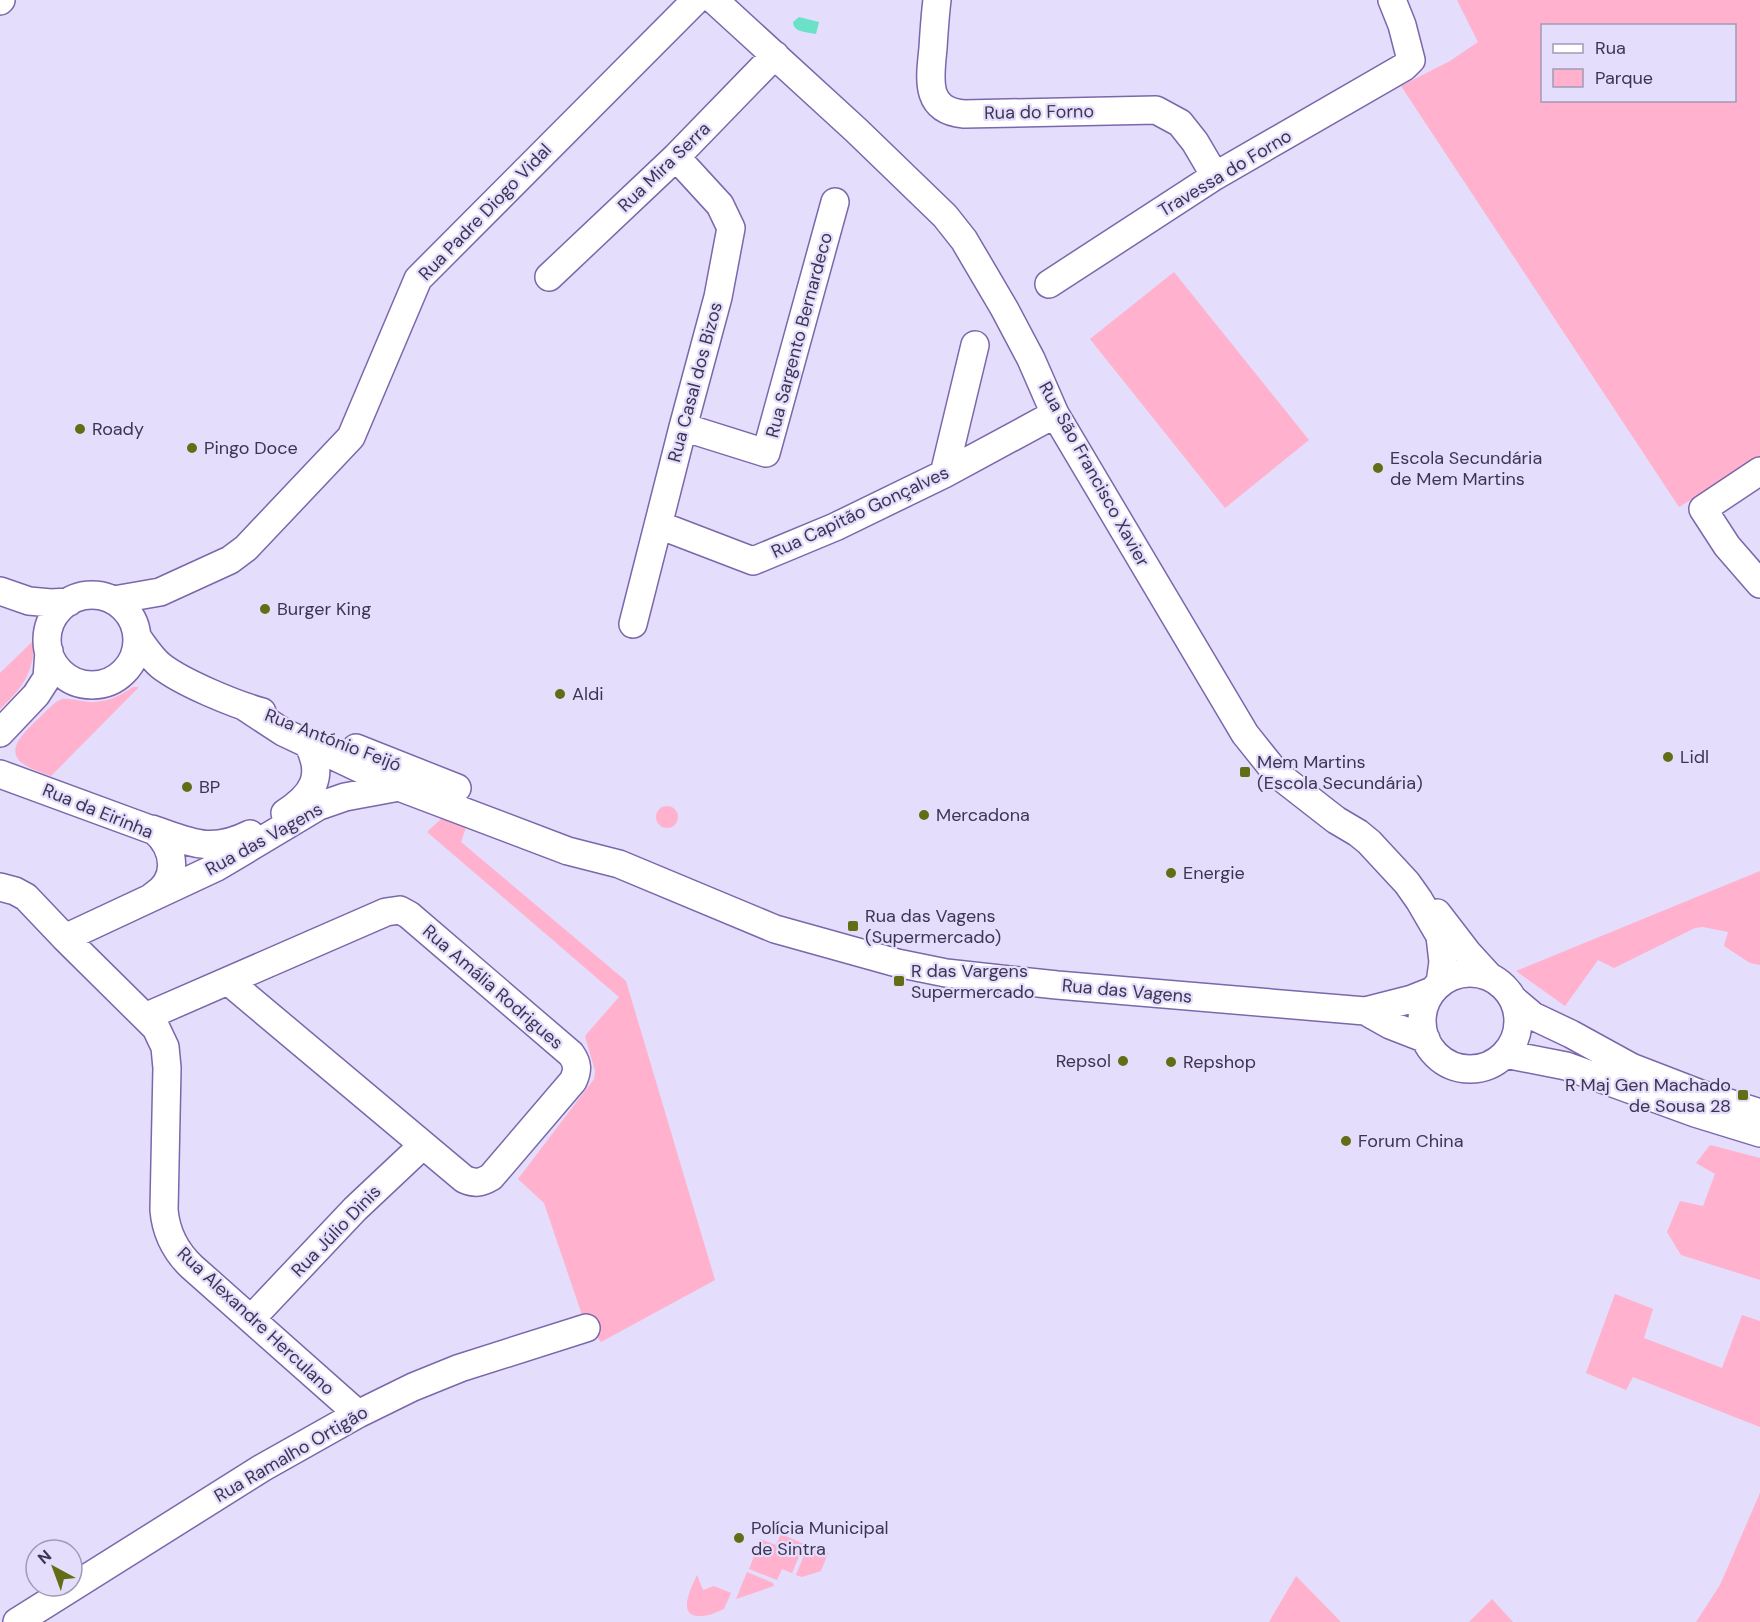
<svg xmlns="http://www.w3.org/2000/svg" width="1760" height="1622" font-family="'DM Sans',sans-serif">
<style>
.green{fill:#ffb1cd;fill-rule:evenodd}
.water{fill:#6be2c7}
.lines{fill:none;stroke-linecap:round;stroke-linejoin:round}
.minor-casing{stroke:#7b67ab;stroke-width:30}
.minor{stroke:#fff;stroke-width:27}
.poi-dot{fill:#636d15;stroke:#e4ddfb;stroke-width:2}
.labels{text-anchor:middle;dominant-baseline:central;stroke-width:4.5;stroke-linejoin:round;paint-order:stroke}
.street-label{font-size:18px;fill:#3d3553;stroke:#e4ddfb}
.poi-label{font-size:18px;fill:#3d3553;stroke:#e4ddfb;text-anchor:start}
</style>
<rect width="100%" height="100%" fill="#e4ddfb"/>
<path class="green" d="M1457 0H1760V458L1679 507 1401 86 1450 61 1478 42ZM1542 26H1734V100H1542Z
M1174 272 1309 440 1225 508 1090 339Z
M34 640C34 673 23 687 0 709V673Z
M133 687H139L51 776C43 773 33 770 25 765 2 751 26 731 37 720 44 714 53 702 62 699 68 698 75 700 81 701 101 705 117 698 133 687Z
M656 817a11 11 0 1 1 22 0a11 11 0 1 1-22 0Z
M441 819 467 824 461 842 626 981 715 1280 601 1342 583 1318 544 1203 518 1179 594 1079 595 1071 585 1036 619 997 427 832Z
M1760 871V965L1750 963 1724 946 1728 932 1703 927 1695 928 1614 968 1598 960 1565 1006 1516 971Z
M1710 1145 1760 1158V1280L1681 1255 1667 1232 1680 1201 1703 1206 1715 1174 1696 1163Z
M1615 1294 1653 1309 1644 1338 1722 1368 1742 1315 1760 1321V1427L1633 1377 1626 1390 1586 1373Z
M1760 1493V1622H1696L1720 1585Z
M781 1534 804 1544 792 1573 782 1569 777 1580 749 1569 761 1539 776 1545Z
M808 1545 828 1553 821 1571 802 1577 796 1575Z
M747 1572 773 1583 774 1586 736 1599Z
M697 1575 703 1590 714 1586 731 1593 724 1609C717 1612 709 1616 701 1616 675 1618 692 1586 697 1575Z
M1296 1576 1341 1622H1269Z
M1492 1599 1513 1622H1469Z"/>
<path class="water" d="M799 17 819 22 816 34C806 32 793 32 793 22Z"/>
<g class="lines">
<g class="minor-casing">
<path id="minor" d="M714 0 856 130 945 216 964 240 1004 308 1031 359 1055 414 1245 734 1277 774 1336 820 1358 833 1369 842 1407 883 1419 900 1440 936 1443 962 1440 983
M937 0C935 16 934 32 933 48 930 79 924 110 964 114L1156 110 1180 123 1195 142 1215 176
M0 1 1 0
M549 277 676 157 775 55
M1049 284 1215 176 1404 67 1411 60 1402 25 1392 0
M683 427 766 453 835 202
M1760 471 1703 509 1727 546 1760 584
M944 474 975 345
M659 525 753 561 835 527 944 474 1055 414
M0 591 29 601 51 603 69 602
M47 640a45 45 0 1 1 90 0a45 45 0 1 1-90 0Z
M114 600 160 592 230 560 246 548 351 437 418 279 696 0
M633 624 683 427 718 297 731 228 720 205 676 157
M137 637C144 646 151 658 161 666 183 683 234 704 262 712
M245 707 283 732 399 787 568 851 619 864 775 929 897 963 946 973 1057 985 1365 1011 1412 999 1432 991
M0 733 36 695 47 678 49 651
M356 748 457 788
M0 774 155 831C176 850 179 880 153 896
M285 813C313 795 325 776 308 744
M152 829C190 842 210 854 250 834
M0 887 15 891 26 897 65 938 217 867 319 806 345 797 399 787
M1437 913 1467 952 1488 975
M65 938 156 1028 165 1047 167 1068 164 1210C166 1233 175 1251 192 1267L358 1414
M1422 1021a48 48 0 1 1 96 0a48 48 0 1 1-96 0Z
M1513 999 1533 1016 1571 1034 1631 1067 1701 1094 1760 1113
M1365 1011 1390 1025 1426 1039
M145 1017 386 912 400 910 409 915 571 1054C578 1064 578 1070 573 1081L491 1177C481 1183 475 1184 464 1179L228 981
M1505 1054 1566 1066 1695 1113 1760 1133
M251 1319 355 1209 423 1145
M17 1622 262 1468 358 1414 413 1387 460 1368 586 1328"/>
</g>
<use href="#minor" class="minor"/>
</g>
<g class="poi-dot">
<circle cx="80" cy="429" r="6"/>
<circle cx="192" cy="448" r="6"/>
<circle cx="1378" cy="468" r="6"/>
<circle cx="265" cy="609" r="6"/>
<circle cx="560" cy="694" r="6"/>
<circle cx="1668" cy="757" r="6"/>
<rect x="1239" y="766" width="12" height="12" rx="3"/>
<circle cx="187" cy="787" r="6"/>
<circle cx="924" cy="815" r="6"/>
<circle cx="1171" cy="873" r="6"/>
<rect x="847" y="920" width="12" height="12" rx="3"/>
<rect x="893" y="975" width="12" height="12" rx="3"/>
<circle cx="1123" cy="1061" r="6"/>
<circle cx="1171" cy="1062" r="6"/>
<rect x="1737" y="1089" width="12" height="12" rx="3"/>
<circle cx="1346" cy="1141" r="6"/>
<circle cx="739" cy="1538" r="6"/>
</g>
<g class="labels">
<g class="street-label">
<text transform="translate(1039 112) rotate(-1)">Rua do Forno</text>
<text transform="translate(664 167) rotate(-44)">Rua Mira Serra</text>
<text transform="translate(1225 173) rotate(-31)">Travessa do Forno</text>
<text transform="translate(485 212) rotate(-46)">Rua Padre Diogo Vidal</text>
<text transform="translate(799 335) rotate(-75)">Rua Sargento Bernardeco</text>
<text transform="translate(695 382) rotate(-75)">Rua Casal dos Bizos</text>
<text transform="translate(1094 474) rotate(61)">Rua São Francisco Xavier</text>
<text transform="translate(860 512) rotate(-25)">Rua Capitão Gonçalves</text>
<text transform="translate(333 740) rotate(21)">Rua António Feijó</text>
<text transform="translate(98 811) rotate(22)">Rua da Eirinha</text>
<text transform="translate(264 839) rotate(-29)">Rua das Vagens</text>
<text transform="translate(493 987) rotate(41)">Rua Amália Rodrigues</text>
<text transform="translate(1127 991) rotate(5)">Rua das Vagens</text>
<text transform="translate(336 1231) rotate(-46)">Rua Júlio Dinis</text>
<text transform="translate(256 1321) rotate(43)">Rua Alexandre Herculano</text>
<text transform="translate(291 1454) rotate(-30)">Rua Ramalho Ortigão</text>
</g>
<g class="poi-label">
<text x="92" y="429">Roady</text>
<text x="204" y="448">Pingo Doce</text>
<text x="1390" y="458">Escola Secundária<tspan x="1390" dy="21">de Mem Martins</tspan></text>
<text x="277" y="609">Burger King</text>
<text x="572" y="694">Aldi</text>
<text x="1680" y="757">Lidl</text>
<text x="1257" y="762">Mem Martins<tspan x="1257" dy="21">(Escola Secundária)</tspan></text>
<text x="199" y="787">BP</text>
<text x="936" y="815">Mercadona</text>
<text x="1183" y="873">Energie</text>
<text x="865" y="916">Rua das Vagens<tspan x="865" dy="21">(Supermercado)</tspan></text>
<text x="911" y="971">R das Vargens<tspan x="911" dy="21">Supermercado</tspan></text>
<text x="1111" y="1061" text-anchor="end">Repsol</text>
<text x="1183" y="1062">Repshop</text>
<text x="1731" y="1085" text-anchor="end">R Maj Gen Machado<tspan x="1731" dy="21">de Sousa 28</tspan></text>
<text x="1358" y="1141">Forum China</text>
<text x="751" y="1528">Polícia Municipal<tspan x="751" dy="21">de Sintra</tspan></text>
</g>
</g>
<rect x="1541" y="24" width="195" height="78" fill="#e4ddfb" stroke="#a19ab8" stroke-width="1.5"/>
<rect x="1553" y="44" width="30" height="9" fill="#ffffff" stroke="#a19ab8" stroke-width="1.5"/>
<text x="1595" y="54" font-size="18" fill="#3d3553">Rua</text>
<rect x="1553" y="69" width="30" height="18" fill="#ffb1cd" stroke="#a19ab8" stroke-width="1.5"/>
<text x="1595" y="84" font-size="18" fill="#3d3553">Parque</text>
<g transform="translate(54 1568) rotate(319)"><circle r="28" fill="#e4ddfb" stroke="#a19ab8" stroke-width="1.5"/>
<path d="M0-4.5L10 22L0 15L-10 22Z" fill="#636d15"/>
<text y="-9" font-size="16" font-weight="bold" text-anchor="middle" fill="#3d3553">N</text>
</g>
</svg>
